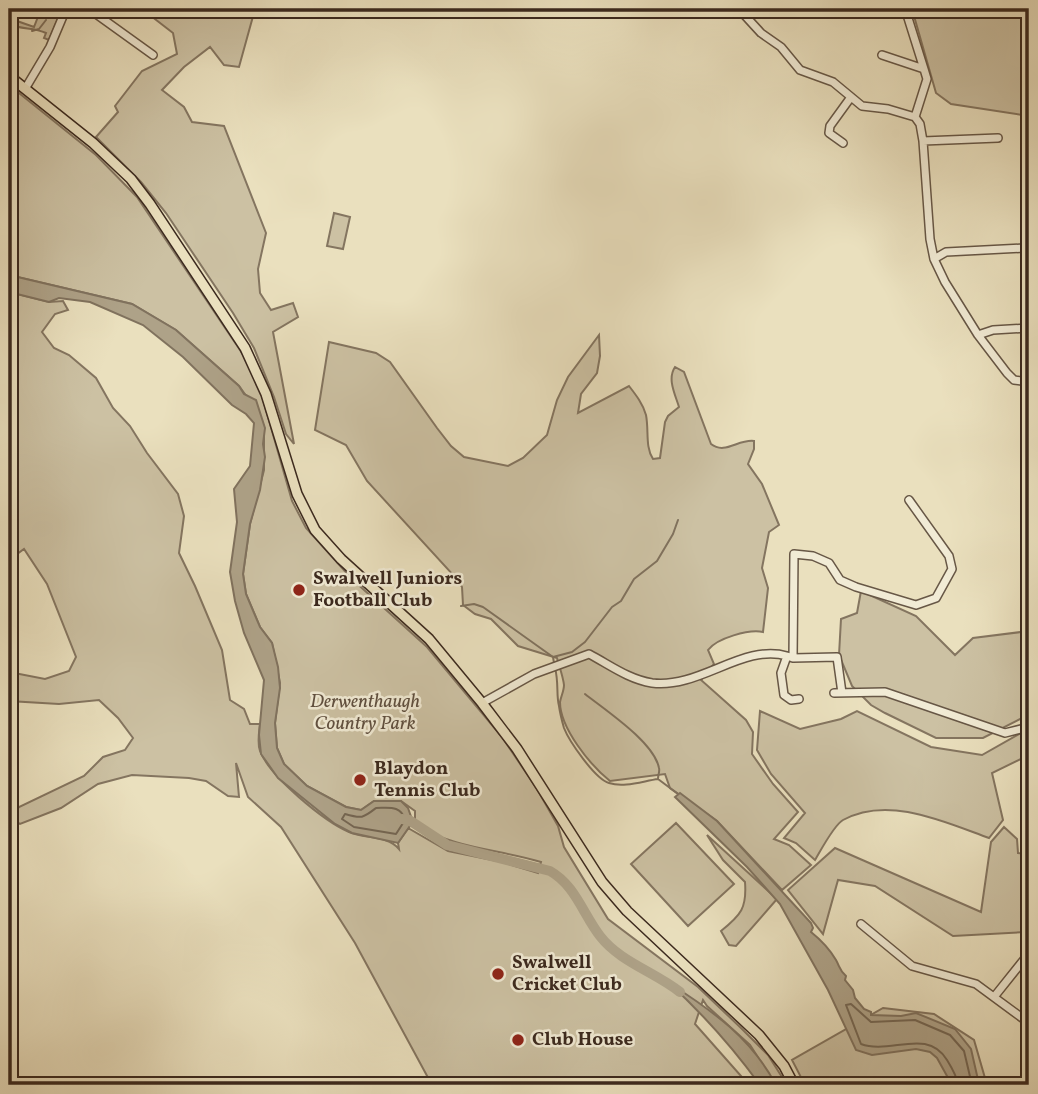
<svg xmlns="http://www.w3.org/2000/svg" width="1038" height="1094" font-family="Vollkorn,serif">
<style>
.green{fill:#ccc1a3;stroke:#847560;stroke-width:2}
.water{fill:#aea288;stroke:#80725e;stroke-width:2}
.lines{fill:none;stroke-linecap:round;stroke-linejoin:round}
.shore{stroke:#746653;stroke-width:2}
.stream{stroke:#80725e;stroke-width:2}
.river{stroke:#aea288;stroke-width:10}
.minor-casing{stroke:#675746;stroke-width:10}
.major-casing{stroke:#3b291e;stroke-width:12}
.minor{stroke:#f1ebd5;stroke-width:7}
.major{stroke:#eae0be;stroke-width:9}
.poi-dot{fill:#8f2418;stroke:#f1ebd5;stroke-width:2.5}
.labels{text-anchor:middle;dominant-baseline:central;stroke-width:5;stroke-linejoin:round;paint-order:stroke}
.poi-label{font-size:19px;font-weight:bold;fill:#3b291e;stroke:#f1ebd5;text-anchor:start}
.park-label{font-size:19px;font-style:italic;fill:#5f4f3f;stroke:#f1ebd5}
</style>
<rect width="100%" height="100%" fill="#eae0be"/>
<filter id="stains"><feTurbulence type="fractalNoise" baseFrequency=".00286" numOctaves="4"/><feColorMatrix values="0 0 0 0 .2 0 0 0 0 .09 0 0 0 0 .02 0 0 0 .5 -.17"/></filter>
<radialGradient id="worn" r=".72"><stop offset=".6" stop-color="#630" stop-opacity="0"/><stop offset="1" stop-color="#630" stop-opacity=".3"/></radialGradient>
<path class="green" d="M9 9 19 13 17 21 34 27 41 9H62L49 40 44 38 46 33C33 27 22 30 9 24Z
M142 9H255L239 67 224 65 210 47 184 67 162 90 184 107 192 122 224 126 266 233 258 269 260 293 271 310 293 303 298 317 273 332 294 444 286 434 274 397 254 348 233 313 166 213 141 182 96 137 118 112 115 106 142 71 177 54 173 33Z
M912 9H1029V116L951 104 936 93Z
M9 85 96 155 137 197 244 356 260 389 292 501 306 528 352 579 427 647 502 737 537 789 558 826 564 847 608 919 698 987 741 1028 768 1055 787 1085H776L750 1045 707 1006 703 1000 695 1024 749 1085H432L355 943 281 827 248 797 236 763 239 797 228 796 206 781 189 778 132 775 98 784 61 808 20 824 9 818 19 807 84 776 103 757 125 750 133 738 118 718 99 700 59 704 9 701V672L45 679 69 671 76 657 47 584 24 549 9 560V292L49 302 63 301 68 310 55 314 42 332 54 348 69 355 96 378 113 408 130 426 147 453 178 494 184 516 179 553 195 586 222 650 230 700 244 709 250 724H260C259 733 257 743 260 751 270 777 324 821 349 832 365 839 387 835 399 849L398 843 408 828 448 851 502 862 538 873 541 862C498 849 454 849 415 824V811L401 801H374L361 810 346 807 307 786 284 764 277 748 275 723 280 683 272 643 260 627 246 594 243 574 250 524 264 470V436L247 397 239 386 176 330 132 304 9 275Z
M334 213 350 217 343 249 327 246Z
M599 335 600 356 597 373 581 394 578 413 629 386C636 395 643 404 646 415 649 430 645 447 653 459L660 458 665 422 668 416 679 407C675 394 667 379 675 367L684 372 711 444C725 455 738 439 754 441V449L748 464 762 484 779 525 769 532 762 568 768 588 763 632C749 629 717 638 708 650L714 664 701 680 746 720 753 732 752 754 773 784 798 812 774 839 789 845 811 865 782 890 717 821 670 788 665 774 610 781C590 765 560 728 560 702 561 696 564 691 564 685 563 676 559 666 557 658L518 646 491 619 475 614 463 605 462 587 456 578 367 481 346 445 315 430 329 342 376 353 390 362 437 428 451 446 464 457 508 466 523 458 547 435 557 400 568 377Z
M861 591 916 616 955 655 973 638 1029 631V720L1020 719 983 738H936L885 713 871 705 852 686 839 655 841 619 857 613Z
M760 711 800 729 841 719 857 711 931 747 982 755 1021 733 1028 732 1029 755 992 773 1003 820 989 838C945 822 888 795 843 820 834 825 821 850 815 860L796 843 784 838 805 813 771 774 757 750Z
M676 823 734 884 688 926 631 864Z
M1004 827 1017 839 1018 853 1029 854V935L1025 932 953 936 875 886 838 880 823 934 788 890 835 848 981 912 991 842Z
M707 835 777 899 736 946 729 945 721 931C741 915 747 908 745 882L723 860Z
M883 1008 934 1014 974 1040 987 1085H805L792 1060Z"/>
<path class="water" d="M9 275 132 304 176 330 239 386 244 394 256 400 265 428 263 444 265 457 260 490 250 524 243 574 246 594 260 627 272 643 278 667 280 688 275 723 277 748 284 764 307 786 346 807 361 810 374 801H401L408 808 414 825 410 826 398 843 352 833 335 824 278 778 261 754 259 735 264 680 244 633 235 601 230 572 237 522 234 489 250 466 254 423 246 414 232 405 183 357 143 325 90 302 59 298 49 302 9 292Z
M680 793 717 821 811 923 813 928 811 932C821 940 829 948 836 960 840 967 839 970 846 976L845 980 853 990 855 998 864 1009 871 1012V1015L901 1016 916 1013 955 1029 971 1049 979 1084 952 1085 937 1058 930 1052 916 1049 872 1055 856 1050 828 990 780 904 747 867 675 797Z
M669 983C713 1011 751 1038 776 1085H760C733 1048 703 1014 669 983Z"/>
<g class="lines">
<path class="shore" d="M376 808C389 808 401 805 405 820L396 834 354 827 342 819 345 814C362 819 363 818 376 808Z
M958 1085C957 1076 952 1068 947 1060 927 1027 890 1055 861 1044L846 1005 851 1004 871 1022 915 1020 950 1035 964 1051 972 1085"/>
<path class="stream" d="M32 31 39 29 46 20
M461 606 474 604 483 607 553 657 554 663
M553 657 572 652 585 642 612 607 621 601 634 579 657 561 673 534 678 520
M555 668C559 683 556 695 559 706 560 713 562 721 564 728 569 741 595 779 609 783 624 788 643 781 658 779L678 794
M585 694C605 710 654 742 659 768 660 771 658 775 658 779"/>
<path class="river" d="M402 819 409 820 447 845 550 871C575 885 583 914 600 936 620 962 655 972 680 992"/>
<g class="minor-casing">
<path id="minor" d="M89 9 153 55
M739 9 761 33 781 47 800 70 833 82 862 106 888 109 915 117 920 124 923 141 930 239 934 259 945 282 978 335 1007 373 1014 380 1029 382
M908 18 924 69
M882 55 924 69 927 79 915 117
M25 89 50 47 66 9
M923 141 998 138
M843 143 829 133 830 126 851 97
M934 259 946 252 1024 248
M978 335 993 330 1029 328
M787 656 793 658 794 554 813 556 829 563 840 580 856 587 916 605 936 598 952 569 949 556 909 500
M793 658 837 657 842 693
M834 693 885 692 1005 733 1029 727
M482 703 534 674 589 654C610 665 628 679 652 683 700 689 743 643 787 656L781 673 784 695 791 700 799 699
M861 924 912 966 976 984 1029 1023
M994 997 1026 957"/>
</g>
<g class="major-casing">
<path id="major" d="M9 76 93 143 131 179 150 204 245 348 266 394 297 494 315 530 341 559 429 639 482 703 517 749 602 882 627 911 759 1035 784 1066 794 1085"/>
</g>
<use href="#minor" class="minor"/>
<use href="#major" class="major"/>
</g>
<g class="poi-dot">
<circle cx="299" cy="590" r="7"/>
<circle cx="360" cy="780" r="7"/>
<circle cx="498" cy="974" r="7"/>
<circle cx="518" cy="1040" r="7"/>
</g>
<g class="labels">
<g class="poi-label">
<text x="313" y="579">Swalwell Juniors<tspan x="313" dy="22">Football Club</tspan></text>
<text x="374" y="769">Blaydon<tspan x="374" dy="22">Tennis Club</tspan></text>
<text x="512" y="963">Swalwell<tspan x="512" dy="22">Cricket Club</tspan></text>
<text x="532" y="1040">Club House</text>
</g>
<g class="park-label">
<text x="365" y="702">Derwenthaugh<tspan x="365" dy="22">Country Park</tspan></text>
</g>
</g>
<rect width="1038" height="1094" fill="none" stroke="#eae0be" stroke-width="35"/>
<rect x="10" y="10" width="1017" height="1073" fill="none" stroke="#3b291e" stroke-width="3.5"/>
<rect x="18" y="18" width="1003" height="1059" fill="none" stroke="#3b291e" stroke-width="2"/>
<rect width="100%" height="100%" filter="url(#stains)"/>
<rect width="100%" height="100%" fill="url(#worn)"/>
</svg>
